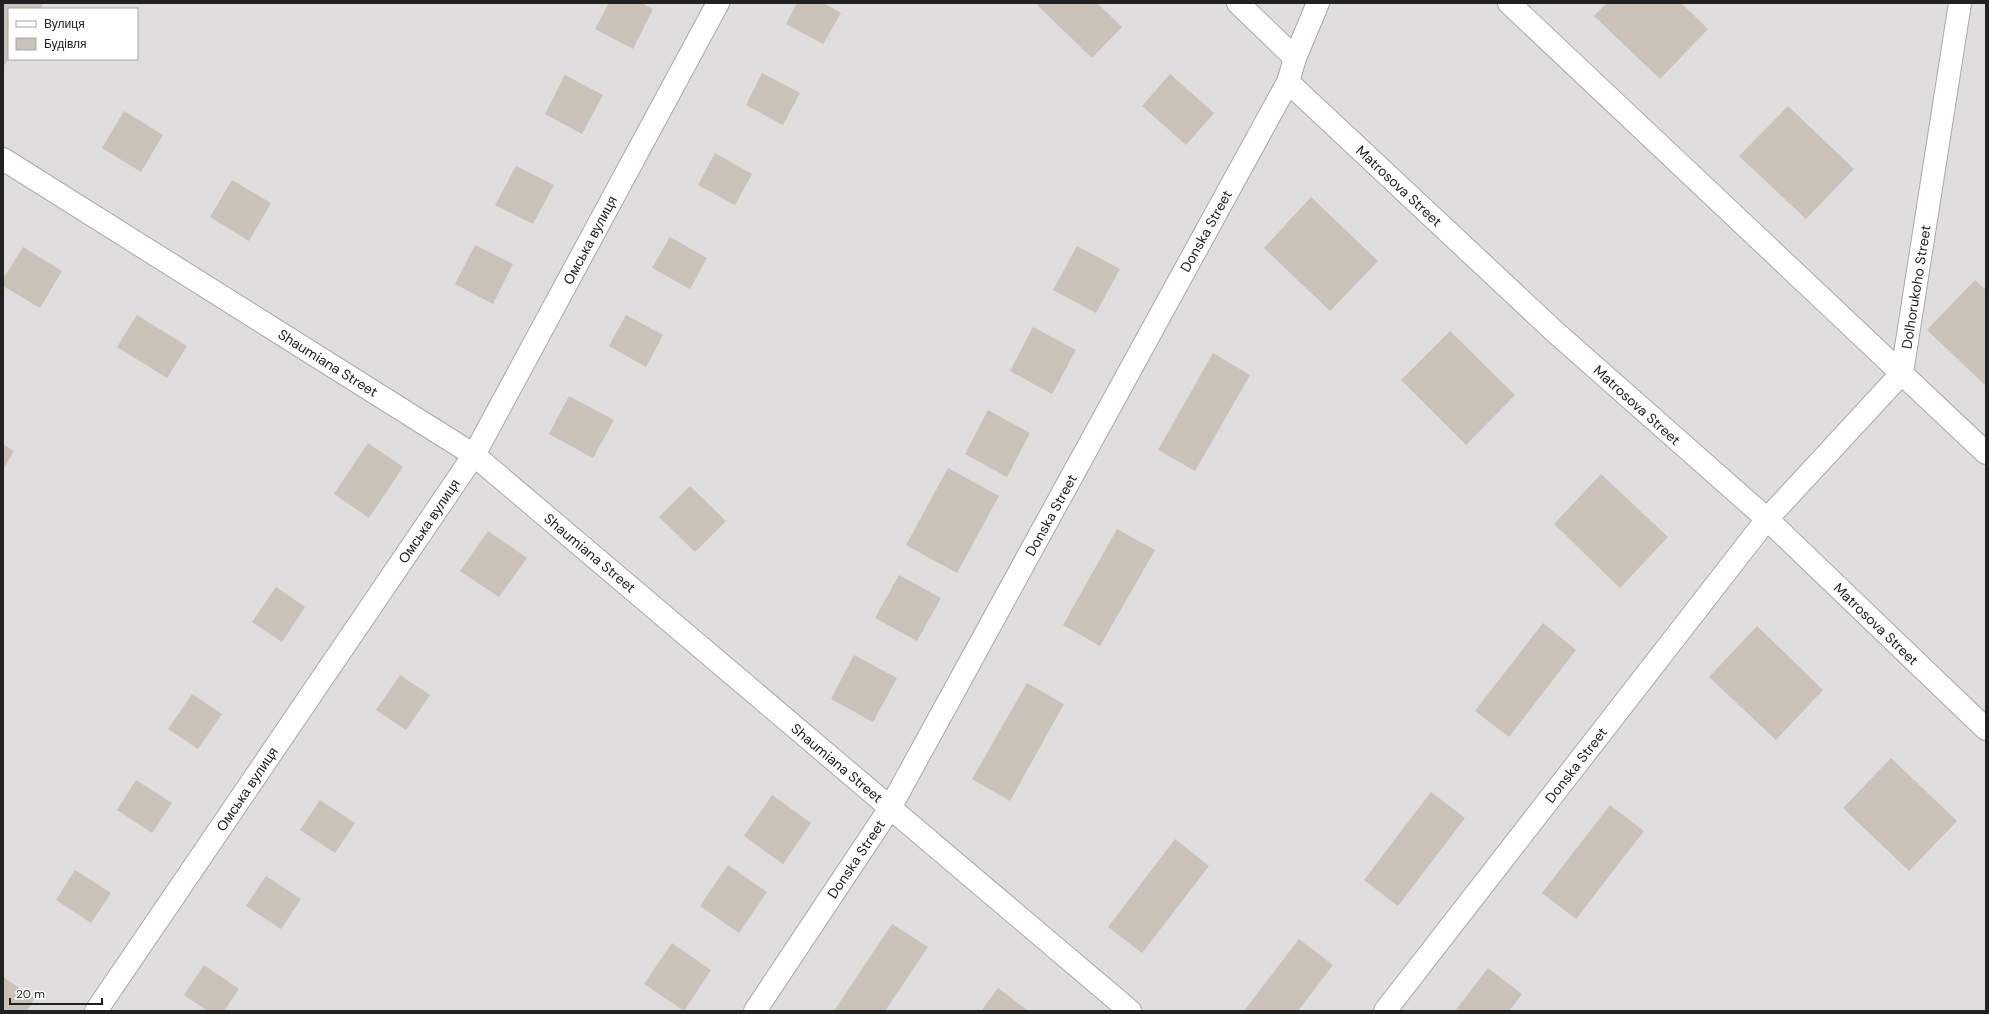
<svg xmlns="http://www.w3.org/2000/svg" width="1989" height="1014" font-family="'DM Sans',sans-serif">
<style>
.residential{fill:#dfdddd;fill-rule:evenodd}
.building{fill:#cac1b9}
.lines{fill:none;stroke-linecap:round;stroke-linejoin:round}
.minor-casing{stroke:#a8a8a8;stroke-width:24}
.minor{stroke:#fff;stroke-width:22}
.labels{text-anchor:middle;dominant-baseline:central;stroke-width:4;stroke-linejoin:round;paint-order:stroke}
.street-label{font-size:14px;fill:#212121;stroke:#fff}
</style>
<rect width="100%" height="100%" fill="#f1eee7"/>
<path class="residential" d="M3 3H1986V1011H3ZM9 9H137V59H9Z"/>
<path class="building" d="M3 3H44L40 9H9V58L3 67Z
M609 3H641L653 9 633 49 595 29Z
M797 3H823L841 13 823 44 786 24Z
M1039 3H1097L1122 27 1092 58 1037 5Z
M1607 3H1681L1708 29 1660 79 1594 16Z
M762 73 800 93 783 125 746 105Z
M1170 74 1214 113 1186 145 1142 106Z
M565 75 603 95 582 134 545 114Z
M1788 106 1854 169 1806 219 1739 156Z
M124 111 163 135 141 172 102 148Z
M715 153 752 174 735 205 698 185Z
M516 166 554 185 533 224 495 205Z
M232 180 271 203 249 241 210 217Z
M1311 197 1378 261 1330 311 1264 248Z
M670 237 707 258 690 289 652 268Z
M475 245 513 264 493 304 455 284Z
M1077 246 1120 269 1096 313 1053 290Z
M23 247 62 271 40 308 3 286V279Z
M1975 280 1986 290V386L1927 330Z
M137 315 187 346 167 378 117 347Z
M626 315 663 335 646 367 609 346Z
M1033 327 1076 350 1052 394 1010 371Z
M1450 331 1515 395 1466 445 1401 380Z
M1213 353 1250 375 1195 471 1158 450Z
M569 396 614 420 593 458 549 434Z
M988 410 1030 433 1007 477 965 454Z
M368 443 403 467 369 518 334 494Z
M3 444 14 451 3 470Z
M948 468 999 496 957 573 906 545Z
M1601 474 1668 537 1620 588 1554 524Z
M690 486 726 521 695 552 659 517Z
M1117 529 1155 550 1100 646 1063 625Z
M488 531 527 558 499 597 460 571Z
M899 575 941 598 917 641 875 618Z
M276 587 305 607 282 642 252 622Z
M1543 623 1576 650 1509 737 1475 711Z
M1757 626 1823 690 1776 740 1709 677Z
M854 655 897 678 873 722 831 699Z
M400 675 430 695 406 730 376 710Z
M1027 683 1064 704 1010 801 972 779Z
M192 694 222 714 198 749 168 729Z
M1891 758 1957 821 1909 871 1843 808Z
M136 780 172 803 152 833 117 810Z
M1431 792 1465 818 1398 906 1364 880Z
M772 795 811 823 783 864 744 836Z
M320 800 355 823 335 853 300 830Z
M1610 805 1644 831 1576 919 1542 893Z
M1175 839 1209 866 1142 953 1108 927Z
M728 865 767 892 739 933 700 906Z
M75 870 111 893 91 923 56 900Z
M266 876 301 899 281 929 246 906Z
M892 924 928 947 885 1011H834Z
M1299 939 1333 965 1298 1011H1244Z
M672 943 711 970 684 1011 644 984Z
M204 965 239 989 224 1011H208L184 995Z
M1488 968 1522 994 1509 1011H1455Z
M3 977 35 998 27 1011H3Z
M998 988 1028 1011H981Z"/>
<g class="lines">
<g class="minor-casing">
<path id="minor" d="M1238 3 1295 58
M1509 3 1986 453
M1288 82 1554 331 1767 519 1986 729
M3 159 474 455 1130 1011
M96 1011 474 455 718 3
M755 1011 890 808 1288 82 1295 58 1318 3
M1385 1011 1767 519 1902 373 1960 3"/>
</g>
<use href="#minor" class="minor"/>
</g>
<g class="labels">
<g class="street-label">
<text transform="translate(1399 186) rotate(43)">Matrosova Street</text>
<text transform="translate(1206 231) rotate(-61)">Donska Street</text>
<text transform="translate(590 240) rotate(-62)">Омська вулиця</text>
<text transform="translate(1916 287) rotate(-81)">Dolhorukoho Street</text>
<text transform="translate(328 363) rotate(32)">Shaumiana Street</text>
<text transform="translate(1637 405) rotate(42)">Matrosova Street</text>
<text transform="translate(1051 515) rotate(-61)">Donska Street</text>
<text transform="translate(429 521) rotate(-56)">Омська вулиця</text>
<text transform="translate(590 553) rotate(40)">Shaumiana Street</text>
<text transform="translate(1876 624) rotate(44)">Matrosova Street</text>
<text transform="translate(837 763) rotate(40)">Shaumiana Street</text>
<text transform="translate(1576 765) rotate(-52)">Donska Street</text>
<text transform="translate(247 789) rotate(-56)">Омська вулиця</text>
<text transform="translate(856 859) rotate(-56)">Donska Street</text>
</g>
</g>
<rect width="1989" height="1014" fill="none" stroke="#212121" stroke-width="8"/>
<rect x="8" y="8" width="130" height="52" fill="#ffffff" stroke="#a6a6a6"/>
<rect x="16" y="21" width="20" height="6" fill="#ffffff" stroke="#a6a6a6"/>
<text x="44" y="28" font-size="12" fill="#212121">Вулиця</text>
<rect x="16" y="38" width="20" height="12" fill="#cac1b9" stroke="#a6a6a6"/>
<text x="44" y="48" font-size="12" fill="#212121">Будівля</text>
<path d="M10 998v6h92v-6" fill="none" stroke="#212121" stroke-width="2"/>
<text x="16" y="998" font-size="12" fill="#212121" stroke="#ffffff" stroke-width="3" paint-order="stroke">20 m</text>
</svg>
